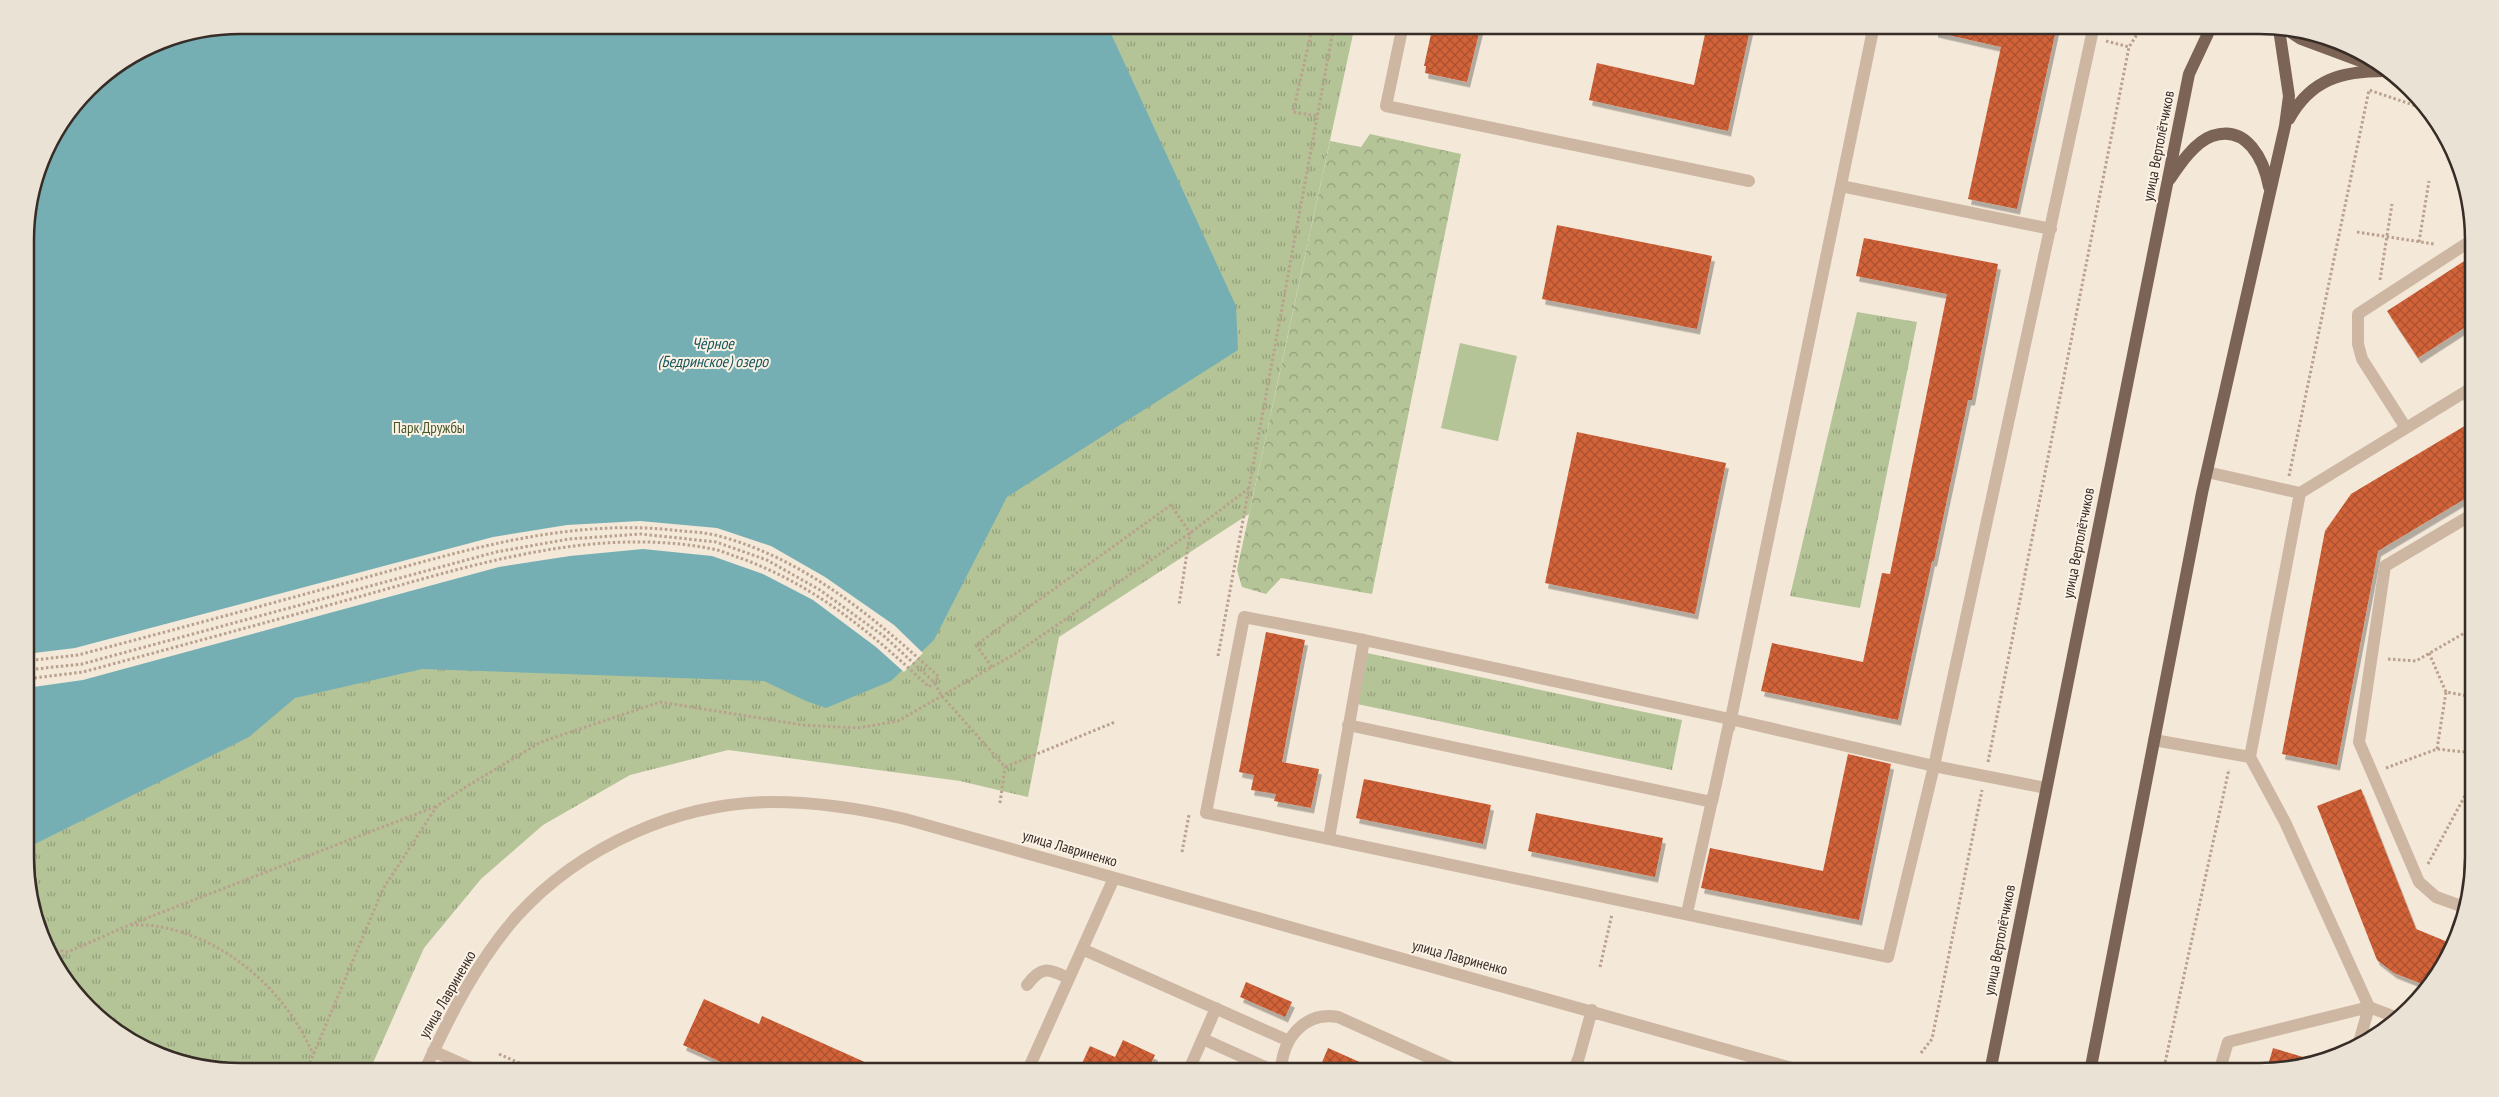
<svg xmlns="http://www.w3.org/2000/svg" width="2499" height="1097" font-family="'PT Sans Narrow',sans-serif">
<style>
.grass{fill:url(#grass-tufts)}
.forest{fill:url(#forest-crowns)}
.pitch{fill:#b4c497}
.water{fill:#75afb4}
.pier{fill:#f4e8d9}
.building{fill:url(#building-cross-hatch);filter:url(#shadow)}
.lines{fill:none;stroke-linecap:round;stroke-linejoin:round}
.path{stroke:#b9a18d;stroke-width:3;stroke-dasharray:2.5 2.5;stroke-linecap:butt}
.minor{stroke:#cdb7a3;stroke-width:12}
.major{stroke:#7b6355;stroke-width:12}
.labels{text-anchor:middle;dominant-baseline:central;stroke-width:4;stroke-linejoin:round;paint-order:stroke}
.street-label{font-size:15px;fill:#372c26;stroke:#fbf2e5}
.park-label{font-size:15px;fill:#455827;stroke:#fbf2e5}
.water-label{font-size:16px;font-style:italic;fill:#18565d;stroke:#fbf2e5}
.rim{fill:none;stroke:#372c26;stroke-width:2.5}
</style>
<defs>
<pattern id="grass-tufts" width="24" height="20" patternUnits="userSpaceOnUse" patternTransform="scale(1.25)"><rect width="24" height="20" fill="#b4c497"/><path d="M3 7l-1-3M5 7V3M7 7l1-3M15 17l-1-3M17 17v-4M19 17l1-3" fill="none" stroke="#939f7b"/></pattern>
<pattern id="forest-crowns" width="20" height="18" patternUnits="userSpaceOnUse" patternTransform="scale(1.25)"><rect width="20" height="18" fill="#b4c497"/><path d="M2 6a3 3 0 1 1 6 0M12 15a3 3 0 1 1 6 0" fill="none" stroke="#939f7b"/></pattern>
<pattern id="building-cross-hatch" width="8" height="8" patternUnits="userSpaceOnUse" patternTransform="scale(1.25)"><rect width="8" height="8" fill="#d26239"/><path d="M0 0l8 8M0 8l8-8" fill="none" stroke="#ab5130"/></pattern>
<filter id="shadow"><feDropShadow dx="3" dy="5.5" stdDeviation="0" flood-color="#0004"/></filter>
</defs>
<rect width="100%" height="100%" fill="#f4e8d9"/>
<path class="grass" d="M240 25H1355L1249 514 1059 637 1028 797 960 781 728 750 630 775 543 825 481 879 424 948 369 1072H240L158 1056 109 1028 70 988 41 940 27 886 25 225 47 144 98 78 158 41Z
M1857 312 1917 322 1860 608 1790 596Z
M1367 653 1682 720 1672 770 1357 704Z"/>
<path class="forest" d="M1370 134 1461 154 1372 594 1281 578 1266 594 1242 587 1237 570 1330 141 1361 147Z"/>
<path class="pitch" d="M1460 343 1517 356 1498 441 1441 428Z"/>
<path class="water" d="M240 25H1107L1236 306 1238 350 1007 497 934 640 891 681 826 708 806 701 764 681 422 669 295 698 249 737 27 848 25 225 47 144 98 78 158 41Z"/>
<path class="pier" d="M640 521 717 528 771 546 825 577 894 625 923 653 904 672 876 647 813 600 763 574 712 556 643 549 570 556 499 567 83 680 26 688V654L75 648 493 537 567 525Z"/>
<path class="building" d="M1433 25H1481L1467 82 1425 73 1426 66H1424Z
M1707 25H1751L1728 131 1589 100 1597 63 1694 85Z
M1935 25H2057L2017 209 1968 199 2001 47 1935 32Z
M1557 225 1712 256 1697 329 1542 299Z
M1864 238 1998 264 1972 400H1968L1934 561H1932L1898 720 1761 691 1772 643 1863 662 1882 573 1890 574 1947 294 1856 276Z
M2472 256V323L2418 358 2387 311Z
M2473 421V494L2378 551 2337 765 2282 754 2325 531 2351 494Z
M1577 432 1726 463 1695 614 1545 583Z
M1266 632 1305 640 1282 762 1319 769 1311 808 1274 801 1276 794 1251 790 1254 775 1239 772Z
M1848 754 1891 764 1859 920 1701 888 1710 848 1823 871Z
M1364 779 1491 805 1483 844 1356 818Z
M2361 789 2416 929 2455 945 2430 987 2394 973 2377 960 2317 806Z
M1536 813 1663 838 1655 877 1528 851Z
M1246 982 1292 1002 1285 1017 1240 997Z
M704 999 759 1024 762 1016 887 1072H743L683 1045Z
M1123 1040 1155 1055 1147 1072H1078L1090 1046 1115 1057Z
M1328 1048 1382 1072H1318Z
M2273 1048 2320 1062 2266 1072Z"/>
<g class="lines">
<path class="path" d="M1313 25 1293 112 1318 116
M2106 41 2129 47
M2357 232 2434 244
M2419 242 2429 181
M2380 280 2392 204
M2289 476 2369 90 2431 111
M2429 653 2446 692
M1218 656 1334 25
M2388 659 2416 661 2473 628
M26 661 78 655C166 632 254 608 342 584 450 555 560 518 673 530 688 532 705 532 719 536 805 559 875 618 939 677L929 687C873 634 816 586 743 559 733 556 723 551 713 549 591 525 467 567 351 599 261 624 172 648 83 672L26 679
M992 667 976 645 1171 505 1190 533 1179 605
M26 670 82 664 496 552 569 539 641 534 716 542 767 560 820 590 885 637 934 682 941 695 1005 767 1115 722
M2437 749 2446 692 2474 697
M1988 762 2129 47 2143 25
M2386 768 2437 749 2474 753
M1000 803 1005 767
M1182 852 1189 815
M2428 864 2474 779
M131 925C141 925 152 925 161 927 229 940 286 992 313 1054
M46 948 68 952 129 925 437 806
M55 963 67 953
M1600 967 1612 914
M1921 1053 1932 1039 1982 790
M499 1054 540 1072
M495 1066 508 1072
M277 1072 308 1066
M306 1072 383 889 437 806 464 788 541 742 660 702 803 725 858 728 898 721 1018 652 1190 533 1248 489
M2163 1072 2229 769"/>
<path class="minor" d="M1403 25 1386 106 1749 181
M1841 186 2051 229
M2465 392 2473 404
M2406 428 2362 359 2358 344V314L2472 240
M2207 472 2300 493
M1364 640 1730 719
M1729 728 1874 25
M2154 740 2250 757
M2046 788 1934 766 2094 25
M1329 838 1364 640 1244 617 1206 813 1888 957 1934 766 1730 719 1712 802 1348 725
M2464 907 2436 897 2419 882 2359 742 2385 566 2473 514
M1687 913 1713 796
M1082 949 1289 1041
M1027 985C1042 965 1048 969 1069 978
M2398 1018 2369 1007 2285 822 2250 757 2300 493 2473 387
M1203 1039 1276 1072
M433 1051 480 1072
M424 1072C449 1017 477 961 517 916 581 846 679 802 773 802 818 802 862 809 905 819L1806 1072
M1027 1072 1114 878
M1188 1072 1216 1008
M1281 1072C1282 1039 1304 1011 1338 1017L1461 1072
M1573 1072 1579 1057 1592 1010
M2219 1072 2228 1042 2369 1007 2358 1046"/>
<path class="major" d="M2289 31 2301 39 2395 74
M2289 119C2311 79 2342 71 2385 71
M2170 179C2180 164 2195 142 2212 136 2247 124 2264 160 2269 187
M1990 1072 2189 74 2212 25
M2090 1072 2202 493 2285 126 2289 96 2279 29"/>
</g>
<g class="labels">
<g class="street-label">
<text transform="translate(2158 146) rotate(-79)">улица Вертолётчиков</text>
<text transform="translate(2078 543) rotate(-79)">улица Вертолётчиков</text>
<text transform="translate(1070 848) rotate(16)">улица Лавриненко</text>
<text transform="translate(1999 940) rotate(-79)">улица Вертолётчиков</text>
<text transform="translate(1460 957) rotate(15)">улица Лавриненко</text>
<text transform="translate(447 994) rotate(-60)">улица Лавриненко</text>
</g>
<g class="park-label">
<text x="429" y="427">Парк Дружбы</text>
</g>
<g class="water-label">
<text x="713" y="343">Чёрное<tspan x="713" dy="18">(Бедринское) озеро</tspan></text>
</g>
</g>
<path d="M0 0H2499V1097H0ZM240 34H2259A206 206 0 0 1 2465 240V857A206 206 0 0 1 2259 1063H240A206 206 0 0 1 34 857V240A206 206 0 0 1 240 34Z" fill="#ebe2d6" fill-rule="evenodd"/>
<path class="rim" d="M240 34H2259A206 206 0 0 1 2465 240V857A206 206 0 0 1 2259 1063H240A206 206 0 0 1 34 857V240A206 206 0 0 1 240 34Z"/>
</svg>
